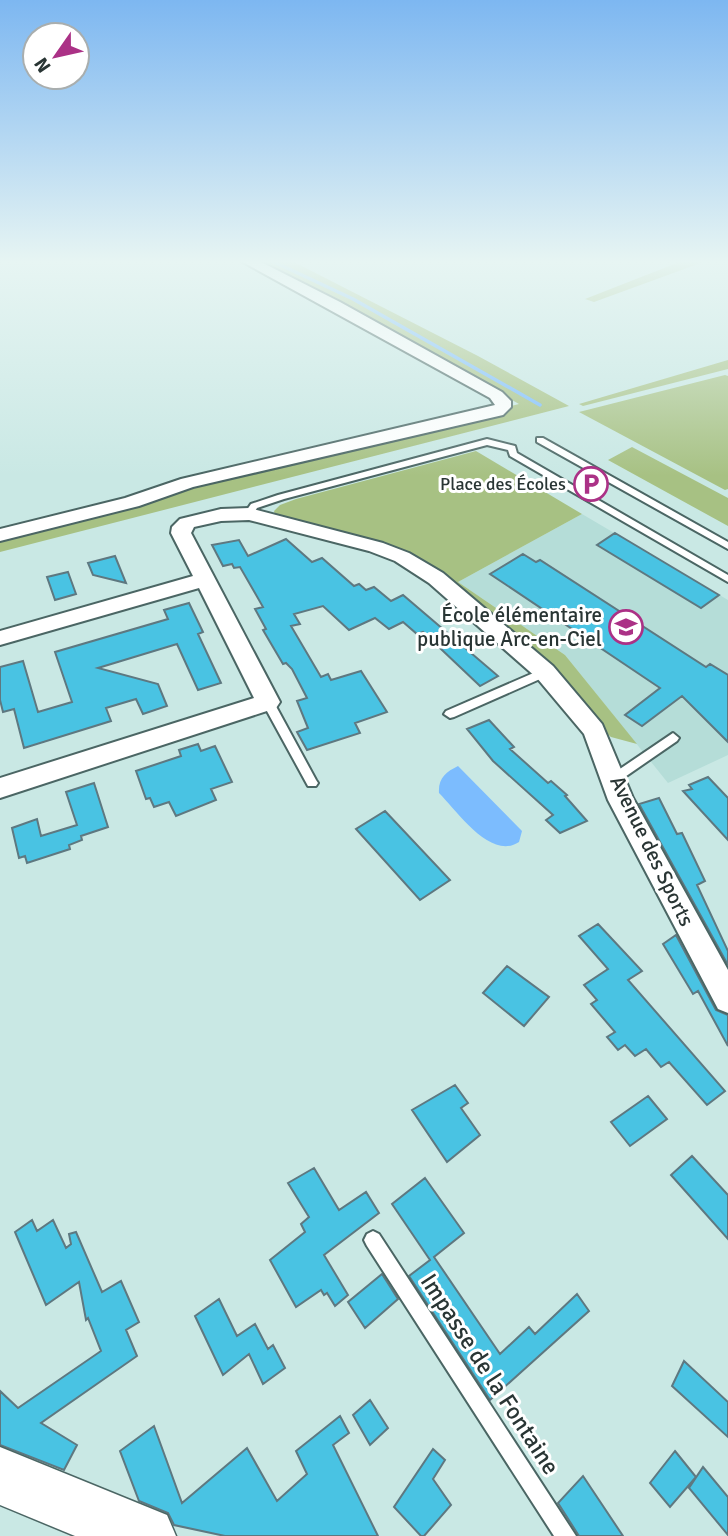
<svg xmlns="http://www.w3.org/2000/svg" width="728" height="1536" font-family="Signika,sans-serif">
<style>
.built{fill:#b5ddd8}
.green{fill:#a7c183}
.water{fill:#7cbcfe}
.lines{fill:none;stroke-linecap:round;stroke-linejoin:round}
.stream{stroke:#7cbcfe;stroke-width:3.5}
.building{fill:#49c3e3;stroke:#5e7880;stroke-width:2}
.lane-casing{stroke:#4b6664;stroke-width:4}
.street-casing{stroke:#4b6664;stroke-width:4}
.secondary-casing{stroke:#4b6664;stroke-width:3}
.lane{fill:#fff;fill-rule:evenodd}
.street{fill:#fff;fill-rule:evenodd}
.secondary{fill:#fff;fill-rule:evenodd}
.labels{text-anchor:middle;dominant-baseline:central;stroke-width:6;stroke-linejoin:round;paint-order:stroke}
.far-poi-label{font-size:18px;fill:#293534;stroke:#fff;text-anchor:end}
.poi-label{font-size:21px;fill:#293534;stroke:#fff;text-anchor:end}
.street-label{font-size:21px;fill:#293534;stroke:#fff}
.near-street-label{font-size:24px;fill:#293534;stroke:#fff}
</style>
<rect width="100%" height="100%" fill="#c9e8e4"/>
<path class="built" d="M582 514 728 600V755L668 783 565 655 458 582Z"/>
<path class="green" d="M254 261H292L478 356 569 406 0 552V532L519 404 399 336Z
M682 261H706L594 302 585 299Z
M728 360V369L583 406 579 404Z
M725 375 728 376V489L725 490 579 412Z
M632 447 728 498V526L608 460Z
M476 451 582 514 458 582 565 655 637 744 611 737 600 728 582 699 548 665 442 577 275 515 274 511 280 505 296 499Z"/>
<path class="water" d="M458 766 522 831 519 842C491 861 457 811 439 793 438 778 446 772 458 766Z"/>
<g class="lines">
<path class="stream" d="M272 261 353 299 540 405"/>
</g>
<path class="building" d="M615 533 719 595 701 608 597 545Z
M286 539 312 562 322 558 354 586 359 584 366 590 374 587 391 601 403 595 498 676 480 686 423 632 417 634 403 622 389 629 375 618 349 630 323 606 294 614 300 624 291 626 321 677 328 674 331 680 361 671 387 712 355 723 360 733 307 750 297 732 308 728 297 701 307 698 292 669 286 663 283 664 263 630 266 629 255 609 263 607 240 567 234 568 232 564 223 566 212 545 239 540 248 556Z
M523 554 536 562 540 560 706 667 710 664 728 675V742L682 696 642 726 625 715 660 688 490 574Z
M115 556 126 583 93 575 88 563Z
M68 572 76 594 55 600 47 577Z
M189 603 203 632 198 634 221 683 198 690 177 644 98 668 158 684 167 706 143 714 136 699 106 708 111 721 24 748 14 709 3 712 0 700V667L23 661 38 712 72 702 55 652 168 619 164 610Z
M489 720 514 747 510 749 548 783 551 781 567 795 565 796 587 821 560 833 546 820 553 815 493 761 467 729Z
M198 744 201 751 215 746 232 782 211 789 216 800 176 816 169 802 154 807 150 798 146 799 136 771 181 756 179 750Z
M708 777 728 798V840L683 791 692 789 689 785Z
M94 783 108 827 81 836 82 840 69 845 70 849 27 863 25 856 19 858 12 828 37 819 41 836 77 825 66 792Z
M659 798 677 834 682 833 705 881 697 885 728 951V965L639 804Z
M385 811 450 880 420 900 356 829Z
M598 924 642 971 628 980 725 1091 707 1105 669 1062 661 1067 646 1049 635 1056 625 1045 618 1050 607 1037 615 1032 591 1004 597 1000 584 985 608 969 579 936Z
M676 935 716 1010 728 1015V1046L698 991 693 994 663 944Z
M507 966 549 997 524 1026 483 993Z
M455 1085 468 1103 461 1108 480 1135 447 1162 412 1110Z
M648 1096 667 1119 630 1146 611 1122Z
M692 1156 728 1195V1239L671 1175Z
M314 1168 339 1210 366 1192 379 1213 324 1255 348 1295 335 1306 327 1293 324 1295 321 1290 296 1307 270 1260 305 1232 301 1224 309 1217 288 1183Z
M425 1178 464 1233 434 1257 500 1354 529 1327 535 1334 577 1294 589 1311 490 1400 409 1276 430 1260 392 1204Z
M32 1220 37 1231 53 1220 66 1248 71 1244 69 1234 76 1232 102 1292 121 1281 139 1322 126 1330 137 1356 41 1423 77 1445 64 1470 0 1445V1391L18 1408 101 1351 88 1318 86 1320 79 1282 46 1305 15 1232Z
M382 1274 398 1299 365 1328 348 1302Z
M219 1299 237 1336 255 1324 268 1349 273 1345 285 1368 263 1384 249 1354 223 1375 195 1316Z
M684 1361 728 1402V1437L672 1386Z
M370 1400 388 1428 370 1445 353 1415Z
M340 1416 349 1433 333 1445 378 1536H225L174 1525 168 1513 139 1501 120 1451 154 1426 182 1503 247 1448 277 1501 307 1474 296 1451Z
M433 1449 445 1460 433 1479 451 1505 424 1536H421L394 1507Z
M675 1451 696 1477 670 1507 650 1483Z
M703 1467 728 1497V1535L689 1488Z
M583 1476 623 1536H579L558 1503Z"/>
<g class="lines">
<g class="lane-casing">
<path id="lane" d="M537 438H543L728 542V549L537 442Z
M487 439 515 446 517 453 728 575V582L510 456 508 450 487 445 284 499 257 508 252 516 249 517 244 514 251 504 278 495Z
M545 668 549 669 551 672 549 675 454 717 450 718 444 714 446 711Z
M268 698 272 699 316 780 318 783 316 786H308L262 702Z
M673 733 679 738 677 741 619 781H611L609 778 611 775Z
M373 1231 379 1234 576 1536H554L367 1246 364 1240 367 1234Z"/>
</g>
<g class="street-casing">
<path id="street" d="M241 261H259L340 302 502 392 511 401V407L503 415 193 487 139 506 0 541V529L125 498 181 479 495 405 490 398Z
M249 508 383 543 409 553 443 573 553 666 602 724 633 798 728 970V1013L718 1009 608 800 584 734 537 678 429 583 395 561 369 551 249 520 221 521 194 527 191 533 280 702 276 708 0 798V778L254 698 199 588 0 645V631L193 576 171 533 172 527 180 519 221 509Z"/>
</g>
<g class="secondary-casing">
<path id="secondary" d="M0 1447 167 1515 176 1536H75L0 1505Z"/>
</g>
<use href="#lane" class="lane"/>
<use href="#street" class="street"/>
<use href="#secondary" class="secondary"/>
</g>
<linearGradient id="sky" x2="0" y2="1"><stop stop-color="#7db7f1"/><stop offset="0.55" stop-color="#e7f5f3"/><stop offset="1" stop-color="#e7f5f3" stop-opacity="0"/></linearGradient>
<rect width="728" height="476" fill="url(#sky)"/>
<defs>
<g id="parking-ring" transform="scale(1.75)"><circle r="9.5" fill="#fff" stroke="#ab3186" stroke-width="1.5"/><path d="M-3.5-5.5H1a3.5 3.5 0 0 1 0 7H-1V5.5H-3.5ZM-1-3.4V-.6H.8a1.4 1.4 0 0 0 0-2.8Z" fill="#ab3186"/></g>
<g id="school-ring" transform="scale(1.75)"><circle r="9.5" fill="#fff" stroke="#ab3186" stroke-width="1.5"/><path d="M0-5L7-2L0 1L-7-2ZM-4 1L0 2.5L4 1V4Q0 6-4 4Z" fill="#ab3186"/></g>
</defs>
<g fill-rule="evenodd">
<use href="#parking-ring" x="591" y="484"/>
<use href="#school-ring" x="626" y="627"/>
</g>
<g class="labels">
<g class="far-poi-label">
<text x="566" y="484">Place des Écoles</text>
</g>
<g class="poi-label">
<text x="602" y="615">École élémentaire<tspan x="602" dy="24">publique Arc-en-Ciel</tspan></text>
</g>
<g class="street-label">
<text transform="translate(652 851) rotate(64)">Avenue des Sports</text>
</g>
<g class="near-street-label">
<text transform="translate(490 1374) rotate(57)">Impasse de la Fontaine</text>
</g>
</g>
<g transform="translate(56 56) rotate(236)"><circle r="33" fill="#ffffff" stroke="#a9aeae" stroke-width="2"/>
<path d="M0-5L12 26L0 18L-12 26Z" fill="#ab3186"/>
<text y="-10" font-size="19" font-weight="bold" text-anchor="middle" fill="#293534">N</text>
</g>
</svg>
